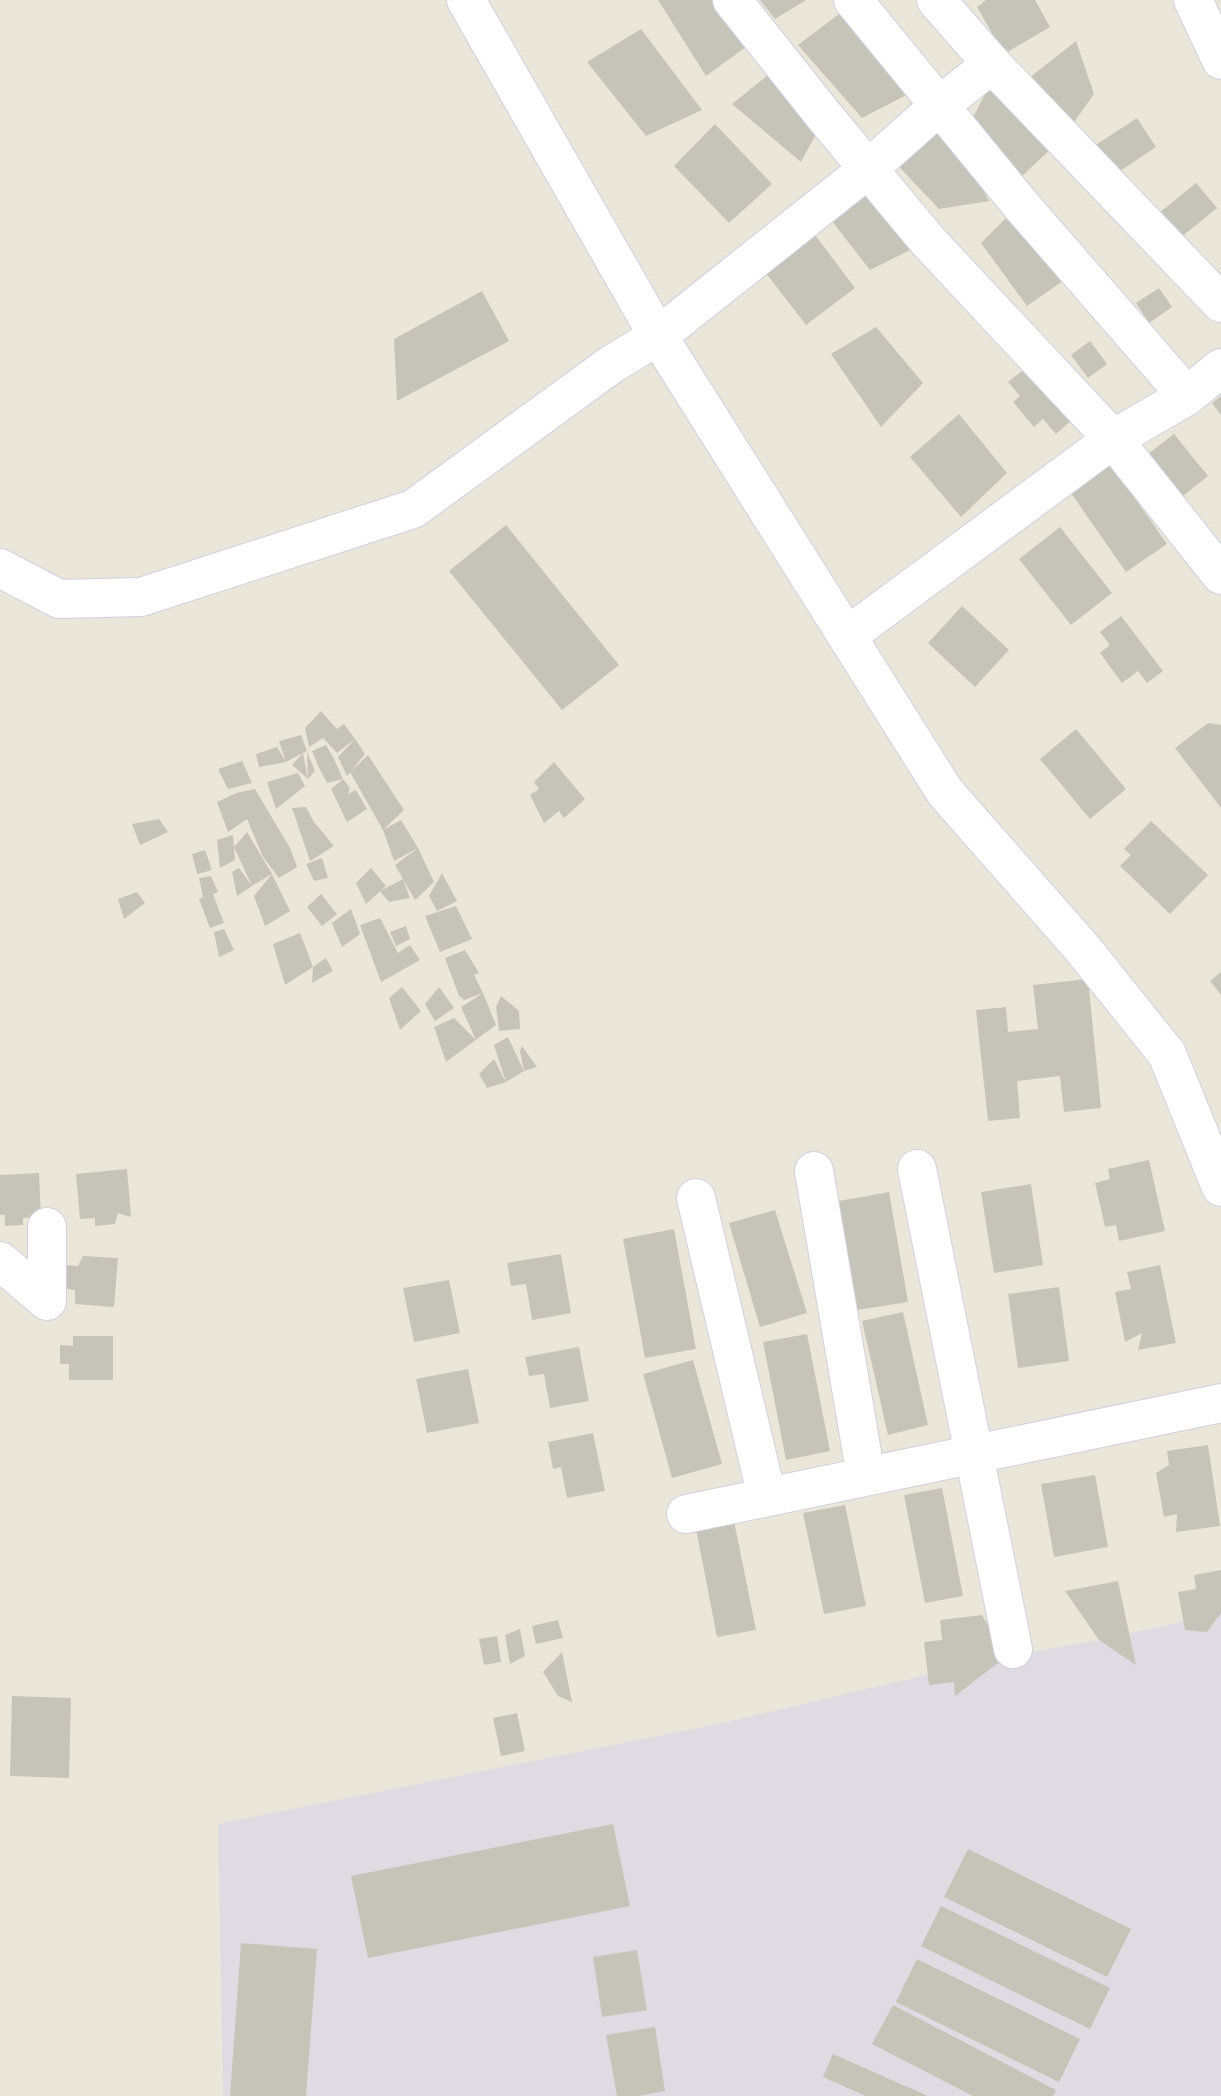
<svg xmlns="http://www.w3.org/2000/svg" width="1221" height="2096" font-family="'Fira Sans Condensed',sans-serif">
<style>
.industrial{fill:#dedbe3}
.building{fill:#c6c4b8}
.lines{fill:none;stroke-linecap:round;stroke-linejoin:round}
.minor-casing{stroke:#cfd0e2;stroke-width:40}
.minor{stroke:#fff;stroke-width:38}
</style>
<rect width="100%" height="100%" fill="#ebe6da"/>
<path class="industrial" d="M1221 1613V2096H223L218 1824 723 1723 1007 1656 1099 1640Z"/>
<path class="building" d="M658 0H732L761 36 706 76Z
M760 0H806L775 19Z
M986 0H1035L1050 27 1004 54 977 7Z
M855 2 914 91 862 118 798 45Z
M641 29 702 110 646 136 587 62Z
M1076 41 1094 94 1072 125 1024 82Z
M783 63 825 117 801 162 732 104Z
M992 81 1054 146 1021 177 971 121Z
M940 105 989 201 939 209 886 153Z
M1137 118 1156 147 1111 177 1091 148Z
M715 124 772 184 729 223 674 166Z
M880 183 928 241 870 270 821 207Z
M1196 183 1217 208 1179 239 1158 214Z
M1020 204 1063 281 1027 306 981 243Z
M812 231 855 288 806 325 755 259Z
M1159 288 1172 307 1149 323 1136 303Z
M482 291 509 341 397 401 394 339Z
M876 327 923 383 881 427 831 354Z
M1090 341 1107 364 1088 378 1071 355Z
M1027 367 1072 420 1056 434 1043 419 1034 427 1013 402 1020 396 1008 382Z
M1221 396V415L1212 403Z
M959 414 1007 473 961 517 910 457Z
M1174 434 1208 476 1169 507 1135 464Z
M1111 464 1167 544 1126 572 1071 493Z
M506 525 619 665 562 710 449 571Z
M1060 527 1112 593 1071 625 1019 559Z
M962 606 1009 650 975 687 928 643Z
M1121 616 1163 671 1147 683 1138 671 1122 683 1100 653 1110 645 1100 632Z
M321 711 337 729 344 724 355 739 337 753 323 738 309 747 305 728Z
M1208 723 1221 725V808L1175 748Z
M1076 729 1126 789 1090 819 1040 759Z
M301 735 307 751 303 753 308 779 307 752 315 771 308 779 292 765 303 753 286 762 259 767 256 754 277 747 286 762 279 741Z
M355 739 365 754 347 776 338 757Z
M326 745 334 759 343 779 327 783 319 768 312 751Z
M368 755 404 810 383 830 401 820 418 848 434 882 415 900 403 879 410 898 389 902 380 891 403 879 395 865 418 848 394 861 383 830 350 772Z
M242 761 252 783 228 789 218 769Z
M554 762 585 799 564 818 559 811 544 823 530 795 539 789 534 782Z
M298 773 305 786 276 809 267 782Z
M343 779 350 788 348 794 356 790 367 809 347 822 331 789Z
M255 789 290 848 297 867 279 878 263 857 247 819 228 832 217 802 236 793Z
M306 807 314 822 334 846 310 861 292 808Z
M159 819 168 832 140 845 132 824Z
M1151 821 1208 875 1170 914 1120 866 1131 855 1124 849Z
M247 832 272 874 290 911 265 926 254 896 272 874 252 886 234 847 235 860 220 868 217 840 233 835 234 847Z
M205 850 212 870 197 874 192 854Z
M322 858 328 878 314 881 306 864Z
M239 868 252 886 237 896 232 872Z
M371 868 386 886 366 904 356 883Z
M442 873 457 901 437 911 429 896Z
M211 876 218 892 213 894 224 923 210 928 199 899 203 897 199 878Z
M137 892 145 903 124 919 118 899Z
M321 894 337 914 322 926 307 907Z
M456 906 472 939 440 952 425 916Z
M351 909 360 934 342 947 332 923Z
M380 918 398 953 410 945 420 960 381 982 360 925Z
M406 926 410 939 396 946 390 932Z
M224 929 234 950 219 957 214 932Z
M300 933 313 967 326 958 333 971 312 983 313 967 285 985 273 944Z
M465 950 479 973 474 975 483 993 464 1000 459 996 445 958Z
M1221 972V995L1210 981Z
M1088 979 1101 1108 1064 1112 1060 1076 1017 1081 1020 1118 988 1121 976 1010 1006 1007 1008 1032 1038 1029 1033 985Z
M402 987 421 1011 400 1030 389 998Z
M439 987 454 1008 435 1021 425 1004Z
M483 993 496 1025 446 1062 434 1027 454 1018 476 1040 461 1007Z
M501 996 519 1011 520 1029 499 1031 496 1007Z
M508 1037 524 1071 506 1082 494 1045Z
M522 1046 537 1067 524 1071 520 1051Z
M494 1059 506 1082 487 1088 479 1074Z
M1149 1160 1165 1231 1119 1241 1116 1225 1105 1227 1095 1183 1110 1179 1108 1169Z
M127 1169 131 1217 118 1213 115 1224 95 1226V1218L80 1219 76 1174Z
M39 1173 41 1217 23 1218V1225L5 1226V1215H0V1175Z
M1031 1184 1043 1265 994 1273 981 1192Z
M889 1192 908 1302 857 1310 839 1201Z
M775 1210 807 1313 760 1327 729 1223Z
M674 1229 696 1349 645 1358 623 1239Z
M561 1254 571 1313 532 1320 526 1284 511 1286 507 1263Z
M83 1256 118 1258 114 1307 75 1304V1290L63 1288 64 1265 78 1266Z
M1160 1265 1176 1343 1138 1350 1142 1333 1125 1342 1115 1292 1131 1289 1127 1272Z
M449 1280 460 1333 414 1342 403 1288Z
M1059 1287 1069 1361 1018 1368 1008 1294Z
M903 1312 928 1425 888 1435 862 1321Z
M807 1334 830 1451 786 1460 763 1342Z
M73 1336H113V1380H69V1364H60V1345L73 1346Z
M579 1347 589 1401 550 1408 544 1374 529 1376 525 1357Z
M693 1360 722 1464 672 1478 643 1374Z
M468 1369 479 1423 427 1433 416 1379Z
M593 1433 605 1491 567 1498 561 1467 553 1469 548 1442Z
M1208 1445 1220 1526 1176 1532 1177 1514 1164 1517 1156 1473 1169 1465 1167 1451Z
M1095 1475 1108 1547 1054 1557 1041 1484Z
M942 1488 963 1596 925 1603 904 1495Z
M845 1505 866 1606 824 1614 803 1513Z
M734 1521 756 1630 717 1637 696 1529Z
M1221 1570V1613L1207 1632 1185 1630 1178 1592 1196 1589 1194 1575Z
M1118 1581 1136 1665 1099 1640 1065 1591Z
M982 1615 1007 1656 955 1696 954 1682 929 1685 924 1642 942 1640 940 1620Z
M558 1620 563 1638 536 1644 532 1626Z
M520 1629 525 1656 510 1664 505 1635Z
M497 1636 501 1662 484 1665 479 1639Z
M562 1652 572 1702 558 1696 543 1672Z
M12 1696 71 1698 69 1778 10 1776Z
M517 1713 525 1751 501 1756 493 1718Z
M613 1824 630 1906 368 1958 351 1876Z
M968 1849 1131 1929 1107 1977 944 1897Z
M941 1906 1110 1988 1090 2029 921 1946Z
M241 1943 317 1949 306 2096H230Z
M637 1950 647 2010 602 2017 593 1957Z
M917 1959 1080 2039 1059 2082 896 2002Z
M893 2005 1056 2090 1053 2096H973L872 2044Z
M655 2027 665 2091 638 2096H617L606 2035Z
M833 2054 928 2096H866L823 2077Z"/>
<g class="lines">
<g class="minor-casing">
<path id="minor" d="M466 0 658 336 945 792 1082 948 1167 1054 1221 1187
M732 0 825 117 928 241 1113 439 1221 575
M853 0 1020 204 1187 396
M936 0 992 64 1221 303
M1193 0 1221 60
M0 568 59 599 141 597 413 509 612 364 658 336 868 169 940 105 992 64
M847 636 1113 439 1187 396 1221 368
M917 1169 1013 1649
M814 1171 866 1476
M696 1198 767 1497
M0 1261 47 1301V1227
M686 1514 1221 1403"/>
</g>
<use href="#minor" class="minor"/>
</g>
</svg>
